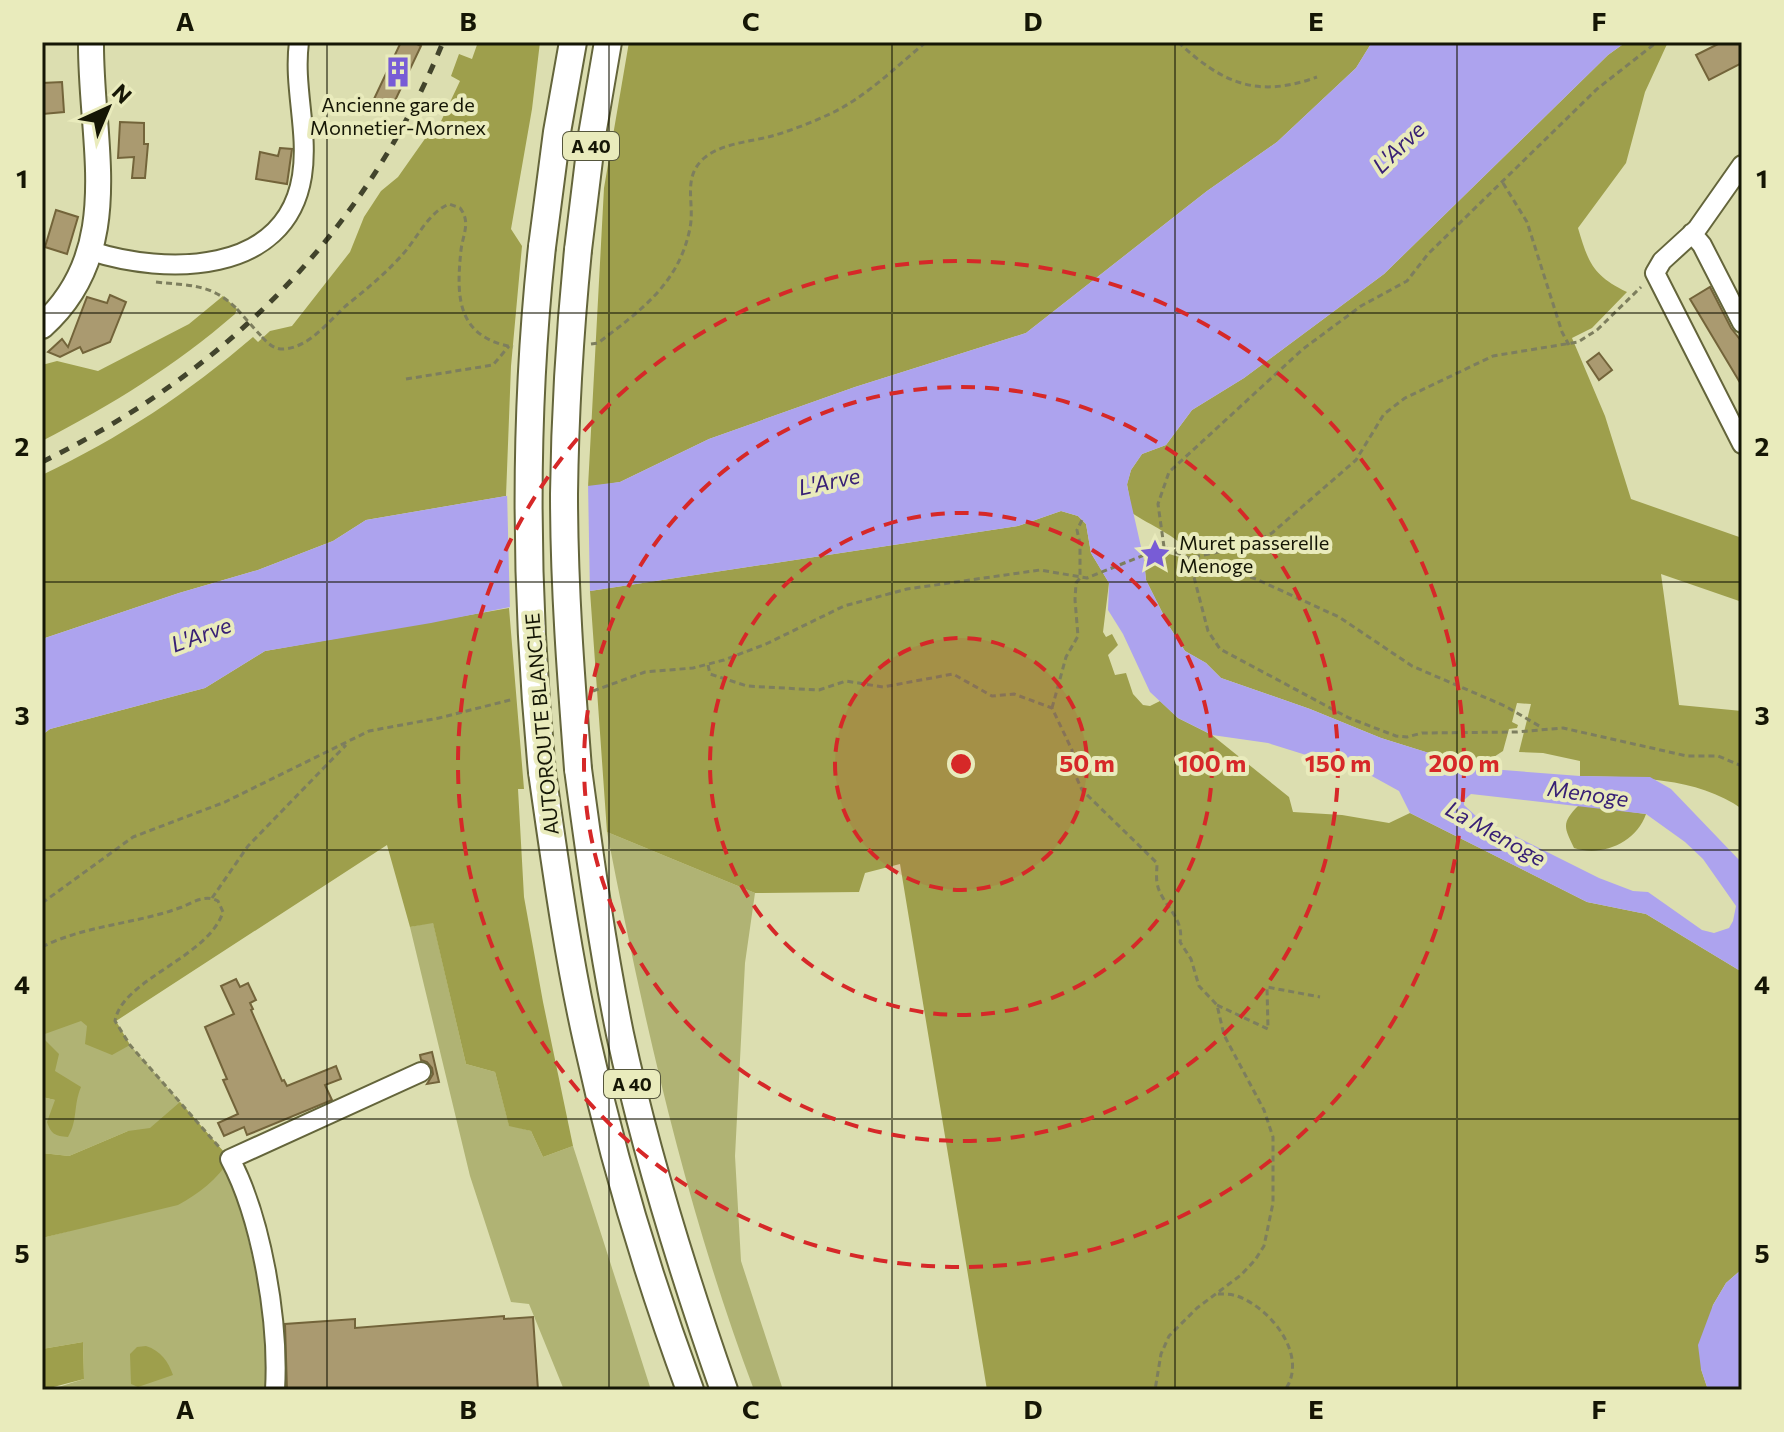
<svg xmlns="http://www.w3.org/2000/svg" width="1784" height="1432" font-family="Commissioner,sans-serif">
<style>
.green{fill:#b0b374}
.forest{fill:#9e9f4c}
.water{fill:#ada3ee;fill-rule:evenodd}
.pier{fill:#dcdeb0}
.building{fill:#aa9a70;stroke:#73643a;stroke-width:2}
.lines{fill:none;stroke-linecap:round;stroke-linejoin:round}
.minor-casing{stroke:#64653b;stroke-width:22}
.major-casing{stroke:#64653b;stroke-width:28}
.highway-casing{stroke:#64653b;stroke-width:30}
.path{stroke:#7d7e5e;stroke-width:3;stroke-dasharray:6 4;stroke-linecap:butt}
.minor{stroke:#fff;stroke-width:18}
.major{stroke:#fff;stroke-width:24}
.highway{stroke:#fff;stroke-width:26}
.rail{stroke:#42442c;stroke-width:5;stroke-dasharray:10 10;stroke-linecap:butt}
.highway-bridge-casing{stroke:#64653b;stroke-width:30;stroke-linecap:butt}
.path-bridge{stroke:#7d7e5e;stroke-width:3;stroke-dasharray:6 4;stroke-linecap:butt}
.highway-bridge{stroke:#fff;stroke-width:26}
.grid{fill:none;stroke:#151605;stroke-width:2;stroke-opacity:0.55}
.ring{fill:none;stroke:#d62828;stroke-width:4;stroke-dasharray:14 10}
.labels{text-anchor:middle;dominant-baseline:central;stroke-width:8;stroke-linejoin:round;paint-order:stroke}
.shield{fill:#e9ebbc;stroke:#55563c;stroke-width:2}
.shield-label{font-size:18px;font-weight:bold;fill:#151605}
.poi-label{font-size:20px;fill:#151605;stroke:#e9ebbc}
.street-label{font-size:20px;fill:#151605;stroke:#e9ebbc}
.water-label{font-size:22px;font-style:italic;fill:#382075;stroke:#e9ebbc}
.centre{fill:#d62828;stroke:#e9ebbc;stroke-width:4}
.ring-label{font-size:24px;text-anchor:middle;font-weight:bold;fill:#d62828;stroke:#e9ebbc;stroke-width:8;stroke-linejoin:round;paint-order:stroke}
.neatline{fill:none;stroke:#151605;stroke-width:3}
.grid-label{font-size:26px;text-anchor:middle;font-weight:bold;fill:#151605}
</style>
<rect width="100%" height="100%" fill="#dcdeb0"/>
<path class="green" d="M607 832 755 893 745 963 735 1156 741 1261 783 1390H754C686 1209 644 1022 607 832Z
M433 922 466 1064 495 1072 509 1125 531 1131 543 1157 573 1146 651 1390H564L529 1304 511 1302 470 1176 410 927Z
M42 978 115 1021 130 1045 230 1159 224 1169 237 1192 265 1312 269 1390H49L84 1379 83 1342 42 1349V1238L69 1231 128 1131 69 1156 42 1153V1097L55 1100V1071L42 1060Z"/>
<path class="forest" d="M478 42H540L532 109 511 229 522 246 511 366 506 496 366 520 333 541 258 570 179 593 42 639V475C120 438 188 393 253 337L258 342 270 331 292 326 350 252 364 217 381 191 398 177 429 133 435 134 460 81 451 76 459 54 472 59Z
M629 42H1372L1356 68 1277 142 1207 191 1026 333 855 387 709 439 620 482 588 487 604 188Z
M1626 42H1668L1645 92 1626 163 1578 228C1588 262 1593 276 1627 292L1592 328 1572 338 1605 416 1631 499 1742 538V602L1661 574 1679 705 1742 711V809C1698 777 1632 777 1580 776V761L1543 753 1519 752 1531 704 1517 703 1512 722 1518 725 1517 728 1509 729 1503 751 1477 768 1381 738 1310 709 1221 678 1206 663 1185 651 1169 626 1146 580 1144 560 1162 552 1183 558 1189 551C1176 536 1150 525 1132 513L1127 484 1131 470 1142 454 1166 445 1192 410 1244 378 1384 274 1608 55Z
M223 296 237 309 235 314C175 366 112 405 42 441V365L57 361 98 371 189 324Z
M1061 511 1078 516 1086 524 1091 553 1109 583 1103 632 1106 637 1112 634 1118 645 1108 655 1115 675 1126 673 1133 694 1143 705 1150 706 1160 701 1178 718 1212 735 1289 797 1293 812 1342 815 1389 823 1410 813 1587 902 1646 914 1742 972V1269L1726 1283 1713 1305 1701 1369 1708 1390H987L900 864 865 873 859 892 755 893 607 832 590 591 1018 526Z
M509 608 524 789H518L524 897 543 1002 573 1146 543 1157 531 1131 509 1126 495 1072 466 1064 433 923 410 927 387 845 116 1021 130 1045 112 1055 85 1044 87 1026 81 1021 42 1035V735L50 729 205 688 265 651Z
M1579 805 1646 814C1636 843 1602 857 1574 848 1564 827 1561 823 1579 805Z
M42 1037 59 1054 55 1071 81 1087C73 1106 78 1120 68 1137 55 1136 51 1134 47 1122L55 1100 42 1097Z
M180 1102 230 1159C218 1179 198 1194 178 1205L42 1238V1153L69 1156 128 1131 150 1128Z
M83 1342 84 1379 42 1390V1349Z
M146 1346C161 1351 168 1361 173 1375L138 1387 131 1384 130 1354 137 1347Z"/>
<path class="water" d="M1372 42H1626L1608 55 1384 274 1244 378 1192 410 1166 445 1142 454 1131 470 1127 485 1144 560 1146 580 1169 626 1185 651 1206 663 1221 678 1310 709 1381 738 1477 768 1580 776 1650 777 1671 789 1742 863V972L1646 914 1587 902 1410 813 1399 791 1370 775 1268 743 1212 735 1178 718 1150 692 1123 634 1108 610 1109 583 1091 553 1086 524 1078 516 1061 511 1018 526 590 591 431 623 265 651 205 688 50 729 42 735V639L179 593 258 570 333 541 366 520 506 496 620 482 709 439 855 387 1026 333 1207 191 1277 142 1356 68ZM1471 794 1646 814 1685 842 1703 859 1736 906 1733 921 1729 928 1714 933 1702 930 1648 892 1633 891 1599 878 1477 817 1464 805V800Z
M1742 1269V1390H1708L1701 1369 1698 1345 1713 1305 1726 1283Z"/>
<path class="pier" d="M588 483 590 595 510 612 507 491Z"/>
<path class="building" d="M401 42H413L421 46 392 107 374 99Z
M1722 42H1742V63L1709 80 1696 55Z
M62 82 64 112 43 114 42 83Z
M120 122 144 123V144H148L145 178H132L134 157 118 158Z
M280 148 292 149 287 184 256 179 260 152 278 156Z
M56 210 78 217 67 254 45 247Z
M1710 287 1731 328 1742 342V386L1690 299Z
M110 295 126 302 110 342 83 353 80 347 60 357 48 352 62 339 68 347 87 297 107 303Z
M1599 353 1612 370 1599 380 1587 362Z
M236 979 240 987 248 983 256 1000 250 1003 253 1009 251 1010 282 1081 284 1080 287 1086 336 1066 341 1079 325 1085 332 1100 247 1135 244 1127 224 1136 218 1123 238 1114 223 1080 227 1079 205 1027 234 1014 221 986Z
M432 1052 439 1082 427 1084 433 1074 432 1068 427 1062 421 1060 420 1055Z
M504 1316V1319L533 1317 538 1390H287L285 1324 355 1319V1328Z"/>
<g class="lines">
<g class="minor-casing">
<path id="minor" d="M1742 165 1697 229 1662 261 1655 273 1742 444
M1692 233 1702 245 1742 323
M91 251C165 275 286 276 302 176 309 131 293 87 299 42
M275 1390C279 1322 262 1219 230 1159L421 1072"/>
</g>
<g class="major-casing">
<path id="major" d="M42 326C127 250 90 142 91 42"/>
</g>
<g class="highway-casing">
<path id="highway" d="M542 247 557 132 573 42
M578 250 592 135 608 42
M578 769C590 858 602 946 620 1034 646 1155 683 1273 724 1390
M542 772C555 862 567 952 587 1041 613 1160 648 1276 690 1390"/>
</g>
<path class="path" d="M1178 42C1222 83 1257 99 1317 77
M1503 183 1527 222 1562 332 1569 345
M156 282C190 286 211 283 237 309
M262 337C268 343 273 349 283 349 310 348 329 320 348 304 368 288 386 273 403 254 418 237 428 213 449 204L460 208C471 222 463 234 461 250 456 298 457 337 513 347
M591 344 598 343C640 311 679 284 690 228 695 203 682 179 703 159 721 143 750 142 772 136 793 130 815 121 834 112 868 95 897 66 926 42
M406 379 493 365 509 346
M1164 547 1158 504 1169 472 1303 349 1361 306 1407 281 1428 254 1597 89 1657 42
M1189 558 1208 631 1220 649 1349 718 1396 736 1407 737 1422 733 1517 732 1563 728 1687 756H1718L1742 766
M1193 559 1256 579 1339 617 1412 666 1505 706 1541 727
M708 665 710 674 747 686 819 690 846 681 883 687 953 674 992 696 1014 694 1052 708 1072 750 1074 772 1082 790 1157 863C1157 869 1156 876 1157 883 1161 905 1185 917 1180 942L1191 959 1199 986 1217 1005 1224 1035 1264 1110 1273 1137V1203L1264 1246 1255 1260 1241 1275 1197 1308 1169 1336 1161 1354 1155 1390
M593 691 645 672 693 668 724 660 766 644 844 606 907 589 1040 570 1087 578 1164 547 1189 558 1248 546 1272 533 1356 460 1384 414 1405 398 1493 356 1578 342 1597 330 1641 287
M1052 708 1066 657 1078 636 1075 600 1076 583 1080 578V544L1077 530 1082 520
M212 898 248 846 346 745
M42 903 133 837 225 802 369 731 439 718 514 699
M42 947C85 925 137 924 182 907 194 902 205 894 218 901L223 912C208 958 122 979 115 1021L130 1045 219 1147
M1217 1005 1268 1029 1267 987 1320 997
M1218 1294C1224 1294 1231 1294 1237 1296 1271 1308 1309 1356 1285 1390"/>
<use href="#minor" class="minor"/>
<use href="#major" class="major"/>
<use href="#highway" class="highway"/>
<path class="rail" d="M42 462C226 372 365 233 443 42"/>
<g class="highway-bridge-casing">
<path id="highway-bridge" d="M578 250C570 331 565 413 564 494 564 586 571 678 578 769
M542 772C525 596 523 422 542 247"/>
</g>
<path class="path-bridge" d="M237 309 262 337"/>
<use href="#highway-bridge" class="highway-bridge"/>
</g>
<path class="grid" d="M327 42V1390M609 42V1390M892 42V1390M1175 42V1390M1457 42V1390M42 313H1742M42 582H1742M42 850H1742M42 1119H1742"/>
<circle cx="961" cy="764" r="126" fill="#d62828" fill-opacity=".12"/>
<g class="ring">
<circle cx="961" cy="764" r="126"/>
<circle cx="961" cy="764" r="251"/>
<circle cx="961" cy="764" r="377"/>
<circle cx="961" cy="764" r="503"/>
</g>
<defs>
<g id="building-bare" transform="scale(2.4)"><path d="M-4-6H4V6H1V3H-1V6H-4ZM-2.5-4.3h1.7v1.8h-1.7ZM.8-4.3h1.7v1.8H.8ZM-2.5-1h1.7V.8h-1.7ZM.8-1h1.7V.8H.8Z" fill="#785cd6" stroke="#e9ebbc" stroke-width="2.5" paint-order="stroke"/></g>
<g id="sight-bare" transform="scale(2.4)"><path d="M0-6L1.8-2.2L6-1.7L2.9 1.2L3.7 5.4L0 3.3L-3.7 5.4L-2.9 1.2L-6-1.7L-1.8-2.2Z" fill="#785cd6" stroke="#e9ebbc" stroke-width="2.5" paint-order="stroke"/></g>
</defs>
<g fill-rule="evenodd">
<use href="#building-bare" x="398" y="72"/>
<use href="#sight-bare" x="1155" y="554"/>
</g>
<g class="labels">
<g class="shield">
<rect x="563" y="132" width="56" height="28" rx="6"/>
<rect x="604" y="1070" width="56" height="28" rx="6"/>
</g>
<g class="shield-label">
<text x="591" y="146">A 40</text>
<text x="632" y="1084">A 40</text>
</g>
<g class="poi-label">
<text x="398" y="104">Ancienne gare de<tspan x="398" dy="23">Monnetier-Mornex</tspan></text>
<text x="1179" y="542" text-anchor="start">Muret passerelle<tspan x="1179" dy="23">Menoge</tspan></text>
</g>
<g class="street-label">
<text transform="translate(541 724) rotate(-95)">AUTOROUTE BLANCHE</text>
</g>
<g class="water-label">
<text transform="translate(1398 147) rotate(-44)">L'Arve</text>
<text transform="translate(829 481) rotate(-12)">L'Arve</text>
<text transform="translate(201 634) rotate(-20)">L'Arve</text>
<text transform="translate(1588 793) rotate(8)">Menoge</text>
<text transform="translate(1496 833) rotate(29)">La Menoge</text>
</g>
</g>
<circle cx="961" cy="764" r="12" class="centre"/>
<g class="ring-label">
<text x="1087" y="772">50 m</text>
<text x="1212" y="772">100 m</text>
<text x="1338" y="772">150 m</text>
<text x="1464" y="772">200 m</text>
</g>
<rect width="1784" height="1432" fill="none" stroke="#e9ebbc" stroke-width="88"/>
<g transform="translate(108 108) rotate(44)" stroke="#e9ebbc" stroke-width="6" paint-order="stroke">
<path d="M0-6L14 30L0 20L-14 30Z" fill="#151605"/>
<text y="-12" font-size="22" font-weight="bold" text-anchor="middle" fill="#151605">N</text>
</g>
<rect x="44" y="44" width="1696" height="1344" class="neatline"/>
<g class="grid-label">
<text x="185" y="31">A</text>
<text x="468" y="31">B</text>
<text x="751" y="31">C</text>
<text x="1033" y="31">D</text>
<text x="1316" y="31">E</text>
<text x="1599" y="31">F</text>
<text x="22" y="188">1</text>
<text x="1762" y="188">1</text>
<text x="22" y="456">2</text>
<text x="1762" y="456">2</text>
<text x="22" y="725">3</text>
<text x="1762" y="725">3</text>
<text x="22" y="994">4</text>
<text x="1762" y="994">4</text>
<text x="22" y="1263">5</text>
<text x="1762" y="1263">5</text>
<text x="185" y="1419">A</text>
<text x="468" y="1419">B</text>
<text x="751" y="1419">C</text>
<text x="1033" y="1419">D</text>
<text x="1316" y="1419">E</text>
<text x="1599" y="1419">F</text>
</g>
</svg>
